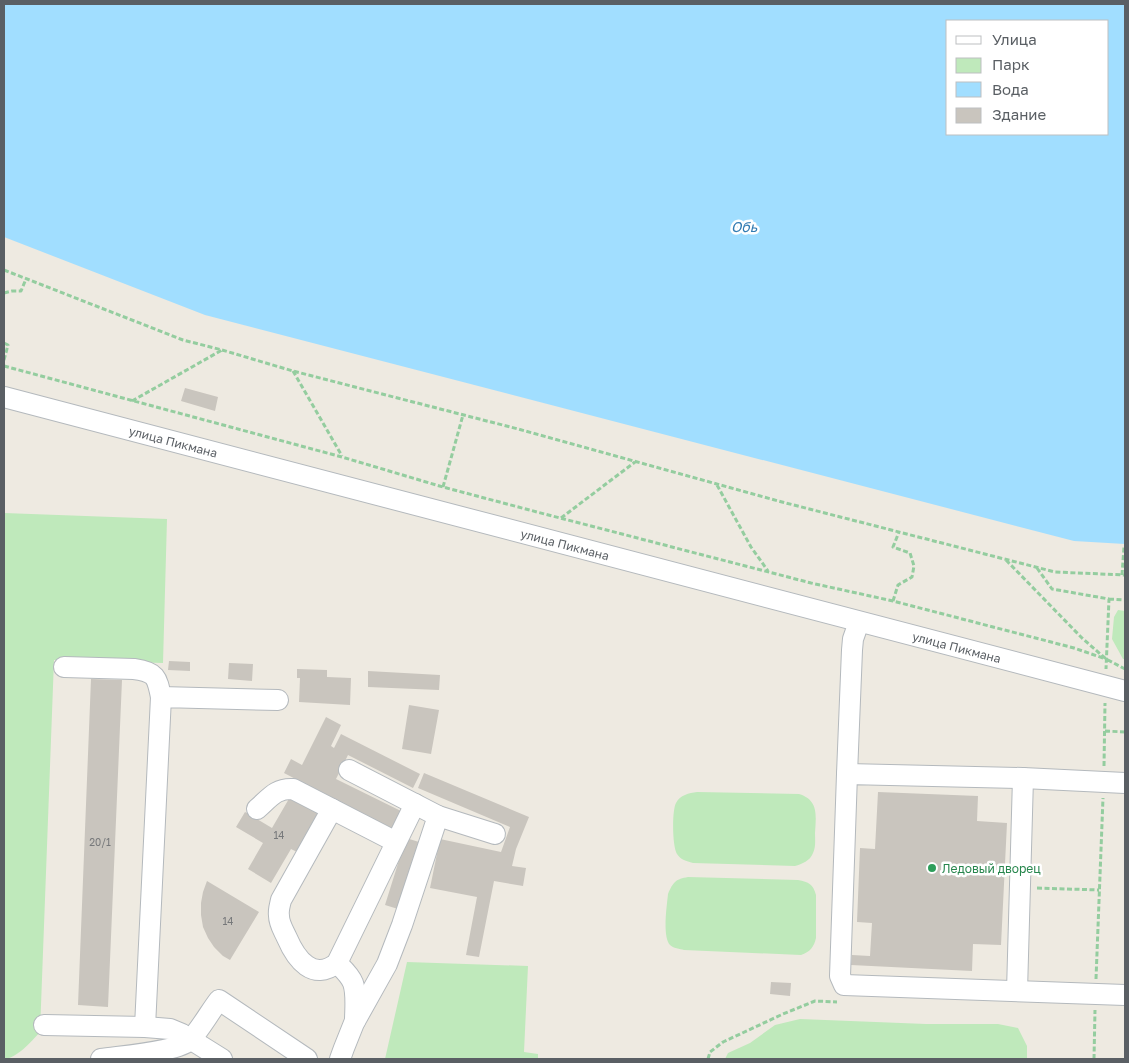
<svg xmlns="http://www.w3.org/2000/svg" width="1129" height="1063" font-family="'Golos Text',sans-serif">
<style>
.green{fill:#bfe9bb}
.water{fill:#a1deff;fill-rule:evenodd}
.building{fill:#c9c5be}
.lines{fill:none;stroke-linecap:round;stroke-linejoin:round}
.minor-casing{stroke:#b4b9bd;stroke-width:22}
.path{stroke:#94cd9f;stroke-width:3;stroke-dasharray:5 2.5;stroke-linecap:butt}
.minor{stroke:#fff;stroke-width:20}
.leisure-dot{fill:#2e9e5b;stroke:#fff;stroke-width:2}
.labels{text-anchor:middle;dominant-baseline:central;stroke-width:5;stroke-linejoin:round;paint-order:stroke}
.number-label{font-size:10px;fill:#76787a}
.street-label{font-size:12px;fill:#5a5f64;stroke:#fff}
.leisure-label{font-size:12px;fill:#27864d;stroke:#fff;text-anchor:start}
.water-label{font-size:14px;font-style:italic;fill:#317bb2;stroke:#fff}
</style>
<rect width="100%" height="100%" fill="#eeeae1"/>
<path class="green" d="M4 513 167 519 163 663 54 660 40 1032C32 1041 16 1059 4 1059Z
M1118 610 1125 611V659H1123L1112 639 1114 617Z
M697 792 799 794C819 800 816 816 815 833 815 839 816 847 813 853 810 861 802 864 795 866L693 863C686 861 681 860 677 854 672 846 672 810 676 803 680 795 689 793 697 792Z
M688 877 798 880C809 882 813 884 816 895V938C814 947 810 952 801 955L684 950C680 949 673 948 670 945 662 936 667 905 668 894 673 882 676 879 688 877Z
M407 962 528 966 524 1052 538 1054V1059H385Z
M800 1019 926 1024H998L1018 1028 1027 1046V1059H725L728 1053 750 1043 775 1025Z"/>
<path class="water" d="M4 4H1125V544L1074 541 205 315 4 237ZM948 21H1108V134H948Z"/>
<path class="building" d="M185 388 218 397 215 411 181 401Z
M169 661 190 662V671L168 670Z
M229 663 253 664 252 681 228 679Z
M297 669 327 670V677L351 678 350 705 299 702 300 678H297Z
M368 671 440 675 439 690 368 687Z
M91 679 122 680 108 1007 78 1005Z
M409 705 439 710 431 754 402 749Z
M326 717 341 725 331 746 334 748 341 734 420 774 413 788 348 755 336 779 403 812 394 831 310 788 311 787 284 773 291 759 302 765Z
M424 773 529 817 516 849 512 866 526 868 523 886 494 881 479 957 466 955 477 897 430 888 440 839 501 852 510 827 418 788Z
M878 792 978 796 977 821 1007 823 1001 945 973 944 972 971 851 965 852 955 870 956 872 923 857 922 860 848 875 849Z
M290 797 319 814 297 852 291 849 271 883 248 869 263 843 236 827 245 812 272 828Z
M406 838 419 842 398 909 385 905Z
M207 881 259 912 230 960 223 956 214 947 208 938 203 927 201 915V903L203 892Z
M771 982 791 983 790 996 770 994Z"/>
<g class="lines">
<g class="minor-casing">
<g id="minor">
<path id="s1" d="M4 397 1125 691"/>
<path d="M64 667 134 669C156 672 157 677 161 697"/>
<path d="M847 774 852 650 853 639 859 622"/>
<path d="M1125 783 1023 778 847 774 840 976 844 985 1125 995"/>
<path d="M257 809C269 799 275 788 293 789L396 842"/>
<path d="M332 809 281 900C280 905 278 910 279 916 279 924 284 931 287 938 296 959 313 982 337 963L415 804"/>
<path d="M438 816 495 834"/>
<path d="M337 963C343 969 350 975 353 983 357 994 355 1009 355 1021"/>
<path d="M1017 991 1023 778"/>
<path d="M44 1025 145 1027 170 1029 182 1034 222 1059"/>
<path d="M145 1027 161 697 278 700"/>
<path d="M101 1059C121 1056 175 1052 189 1041 198 1033 211 1010 219 1000L307 1059"/>
<path d="M340 1059 344 1048 354 1023 387 964 402 925 438 816 349 770"/>
</g>
</g>
<path class="path" d="M4 270 183 340 222 350 293 371 518 429 782 502 1055 572 1125 575
M4 293 12 291H21L26 279
M4 343 8 345 4 360
M4 366 342 457 443 487 537 512 811 583 893 601 1074 648 1106 659
M293 371 342 456
M132 401 222 350
M717 485 751 547 768 571
M443 487 463 415
M561 518 635 462
M1006 560 1082 638 1106 659 1125 669
M1037 568 1052 589 1109 599 1106 669
M1122 575 1124 547
M1109 599 1125 600
M893 601 898 585 912 577 914 566 910 553 893 547 899 532
M1105 731 1125 732
M1104 766 1105 703
M1037 888 1099 890
M1096 979 1103 798
M708 1059 710 1052 723 1042 783 1014 815 1001 837 1002
M1094 1059 1095 1010"/>
<use href="#minor" class="minor"/>
</g>
<circle class="leisure-dot" cx="932" cy="868" r="5"/>
<g class="labels">
<g class="number-label">
<text x="279" y="835">14</text>
<text x="100" y="842">20/1</text>
<text x="228" y="921">14</text>
</g>
<g class="street-label">
<text stroke="none"><textPath href="#s1" startOffset="175">улица Пикмана</textPath></text>
<text stroke="none"><textPath href="#s1" startOffset="580">улица Пикмана</textPath></text>
<text stroke="none"><textPath href="#s1" startOffset="985">улица Пикмана</textPath></text>
</g>
<g class="leisure-label">
<text x="942" y="868">Ледовый дворец</text>
</g>
<g class="water-label">
<text x="744" y="226">Обь</text>
</g>
</g>
<rect width="1129" height="1063" fill="none" stroke="#5a5f64" stroke-width="10"/>
<rect x="946" y="20" width="162" height="115" fill="#ffffff" stroke="#bdbfc1"/>
<rect x="956" y="36" width="25" height="8" fill="#ffffff" stroke="#bdbfc1"/>
<text x="992" y="45" font-size="15" fill="#5a5f64">Улица</text>
<rect x="956" y="58" width="25" height="15" fill="#bfe9bb" stroke="#bdbfc1"/>
<text x="992" y="70" font-size="15" fill="#5a5f64">Парк</text>
<rect x="956" y="82" width="25" height="15" fill="#a1deff" stroke="#bdbfc1"/>
<text x="992" y="95" font-size="15" fill="#5a5f64">Вода</text>
<rect x="956" y="108" width="25" height="15" fill="#c9c5be" stroke="#bdbfc1"/>
<text x="992" y="120" font-size="15" fill="#5a5f64">Здание</text>
</svg>
